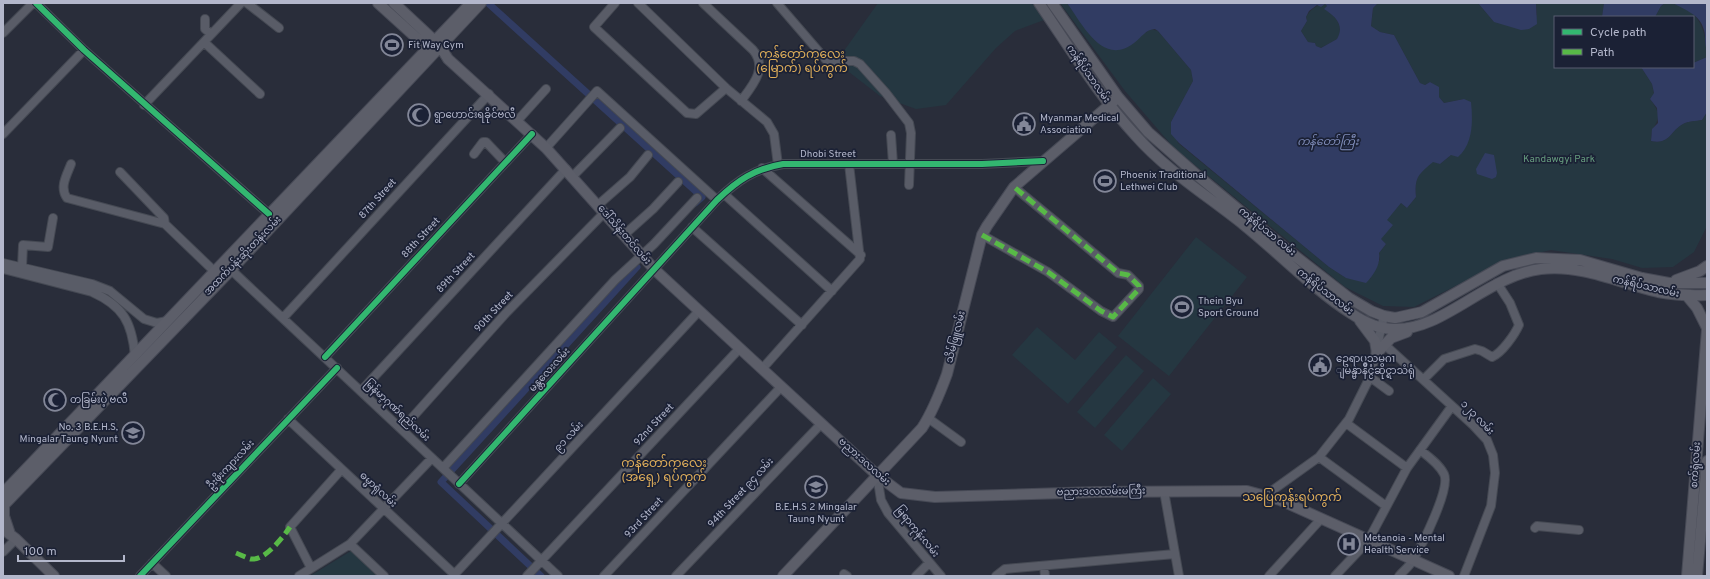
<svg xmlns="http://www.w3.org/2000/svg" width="1710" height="579" font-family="Overpass,'Noto Sans Myanmar',sans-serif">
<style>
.green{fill:#253741}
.water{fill:#313c63;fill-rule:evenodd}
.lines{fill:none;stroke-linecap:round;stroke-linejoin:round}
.canal{stroke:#313c63;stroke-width:7}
.minor-casing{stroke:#454953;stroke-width:10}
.major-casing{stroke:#474a56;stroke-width:12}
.minor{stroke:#595c67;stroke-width:8}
.major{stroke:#5c5e69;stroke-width:10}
.quiet{stroke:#58b947;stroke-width:5;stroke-dasharray:10 5;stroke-linecap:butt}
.cycleway-casing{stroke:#1b2135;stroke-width:8}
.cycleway{stroke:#33b770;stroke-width:6}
.labels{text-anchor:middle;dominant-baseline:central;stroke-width:3.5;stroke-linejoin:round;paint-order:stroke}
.poi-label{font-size:10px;fill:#b3b7cb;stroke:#1b2135;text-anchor:start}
.street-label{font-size:10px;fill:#b3b7cb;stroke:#1b2135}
.park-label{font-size:10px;fill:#679e7f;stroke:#1b2135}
.water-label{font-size:11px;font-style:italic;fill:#7f8cb9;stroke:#1b2135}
.quarter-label{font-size:12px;fill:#dfae5a;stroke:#1b2135}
</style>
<rect width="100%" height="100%" fill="#292d3a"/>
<path class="green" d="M878 3H1032L1044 20 1015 31 996 48 946 105 916 109 880 96 836 62Z
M1060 3H1067L1077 16 1145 33 1151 29 1158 31 1191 70 1193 81 1171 122 1178 143 1329 267 1346 278 1370 279 1380 259 1379 253 1386 244 1380 239 1386 220 1401 203 1407 208 1416 197C1414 177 1419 174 1433 161L1440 164 1451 155 1464 99 1444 103 1439 97 1436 86 1430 82 1425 85 1420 83 1394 35 1380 32 1371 26 1373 8 1378 3H1478L1494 22 1537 15 1536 3H1604L1602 17H1555V67H1641L1652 84 1654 94 1650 99C1668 122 1650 122 1651 141 1670 145 1670 131 1683 124 1688 121 1696 121 1702 120L1707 112 1706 228 1694 252 1673 267 1642 268 1612 259 1551 250 1507 260 1414 307 1383 306 1345 287 1174 148 1125 91Z
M1665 3C1697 3 1707 30 1707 57L1693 63V17H1655L1661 6Z
M1325 4 1327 6 1325 9C1335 16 1345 26 1337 39L1321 48 1316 46 1315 43 1308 42 1301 31 1307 21 1306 17C1311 9 1316 5 1325 4Z
M1196 237 1247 277 1169 376 1118 336Z
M1037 327 1075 360 1099 332 1117 347 1068 404 1012 355Z
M1126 355 1144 371 1095 428 1077 412Z
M1153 378 1171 394 1122 451 1104 435Z
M351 551 378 576H310Z"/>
<path class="water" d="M1067 3H1378L1373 8 1371 26 1380 32 1394 35 1420 83 1425 85 1430 82 1439 87V97L1444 103 1464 99 1471 102C1473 122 1473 144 1458 157L1451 155 1440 164 1433 162C1419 174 1414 177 1416 197L1407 208 1401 203 1387 220 1393 225 1381 239 1386 244 1379 253C1381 264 1374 275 1366 283L1346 278 1329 267 1179 143 1171 134V122L1193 81 1191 70 1158 31 1155 29C1146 29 1141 38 1134 43 1103 67 1083 25 1067 3ZM1325 4 1327 6 1324 9C1335 16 1345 25 1337 39L1321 48 1316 46 1315 43 1308 42 1301 31 1307 21 1306 17 1309 11 1317 5 1321 7Z
M1478 3H1536L1537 24 1529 29 1521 30 1494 22Z
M1604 3H1665L1661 6 1655 17H1602Z
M1673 3H1707V50C1704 44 1706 36 1704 30 1700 14 1686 11 1673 3Z
M1707 57V112L1702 120C1696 121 1688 121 1683 124 1670 131 1670 145 1651 141L1652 129 1658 123 1657 108 1650 99 1654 93 1652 84 1641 67H1693V63Z
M1485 153 1494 155 1497 173 1496 177 1492 179 1477 174 1476 169Z"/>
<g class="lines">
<path class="canal" d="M489 4 702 197 695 203
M541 576 441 482 637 267"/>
<g class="minor-casing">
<path id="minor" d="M36 3 84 50 269 214
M247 3 279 28
M615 3 594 27 687 113 696 114 726 88
M638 3 726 88 767 122 774 134 778 165
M703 3 753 50C768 68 753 85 741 101
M777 3 827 61H854L860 64 886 93 909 123 911 133 909 185
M205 19V29L211 34
M3 33 33 3
M204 42 260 94
M144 105 241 3
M518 120 546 89
M3 134 84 50
M891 135 893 164
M546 148 597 91 717 200
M474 154 483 142H486L505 162
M71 164C67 175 59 187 67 198L165 224 214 271
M762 168 861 255
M120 172 164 218 165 224
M573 176 620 128
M724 194 832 291
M598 205 630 177 648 155
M692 227 802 325
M624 235 653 209 678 182
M982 235 1048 272 1101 311 1113 317 1139 289V286L1128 275 1118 273 1014 187
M3 263 92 284 110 291 144 319 157 323 167 321
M227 266 558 576
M22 267 23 245 48 247 53 218
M3 269 92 292C123 306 132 322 135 356
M283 318 489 94
M1385 345 1473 425 1487 440 1493 455 1495 473 1491 506 1464 576
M325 357 532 134
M762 369 860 259 849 164
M1370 377 1389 391
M1424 379 1444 359 1475 349 1482 351 1492 357C1502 353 1515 334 1519 325L1510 303 1497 283
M361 391 566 169
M928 418 961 442
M288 419 454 574
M1346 423 1407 468
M402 429 506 313 604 213
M1319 457 1386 506
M443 468 615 280 654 244 697 198
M877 475 881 500 888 513 941 576
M459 484 717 200C738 180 754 169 783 164H982L1043 161
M1164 491 1179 576
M1266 495 1319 457 1349 419 1370 377 1384 316
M1535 528 1537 526 1579 530
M350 544 384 576
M3 552 16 539
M152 563 166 576
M1044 566 1045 576
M311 568 290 527 341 470
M844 574 847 576
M140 576 337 368
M299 576 350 544 432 458
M453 576 699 311
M527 576 740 348
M604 576 781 387
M676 576 821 424
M916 576 929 563
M996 576 1005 569 1175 554
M1269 576 1320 520
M1335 576 1368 541 1407 468 1452 406
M1399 576C1403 571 1410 566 1413 560 1422 545 1451 488 1444 474 1439 464 1428 456 1420 450"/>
</g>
<g class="major-casing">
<path id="major" d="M378 3 432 52
M394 3 440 46 448 59 546 148 655 270 877 475 901 493 935 497 1097 492 1247 491 1280 500 1449 576
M1039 3C1070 48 1099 96 1136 136 1167 171 1208 196 1244 225 1280 254 1313 289 1352 314 1364 322 1380 329 1394 329 1443 331 1488 275 1541 269 1581 264 1620 283 1658 292 1674 295 1690 296 1707 295
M1052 3 1118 97 1148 132 1198 176 1290 252 1349 298 1371 311 1384 316 1395 318 1422 312 1503 266 1536 258 1580 260 1642 278 1669 283H1707
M1676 280 1700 271 1707 266
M1687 296 1697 308 1707 328
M1360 321 1375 341 1377 353
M1377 353 1391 338 1407 332
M3 493 471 3
M4 504V516L10 534
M3 506 231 270 481 3
M3 529 16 539 54 576
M783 576 922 428C933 411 940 393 947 374L982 235 987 226 1014 187 1114 101
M1687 576 1707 330
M1697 576 1707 461"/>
</g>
<use href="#minor" class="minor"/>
<use href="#major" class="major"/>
<path class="quiet" d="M982 235 1048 272 1101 311 1113 317 1139 289V286L1128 275 1118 273 1014 187
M236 553C241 555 247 558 251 559 265 561 283 537 290 527"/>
<g class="cycleway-casing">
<path id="cycleway" d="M36 3 84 50 269 214
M325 357 532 134
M459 484 717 200C738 180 754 169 783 164H982L1043 161
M140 576 337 368"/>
</g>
<use href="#cycleway" class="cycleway"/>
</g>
<defs>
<g id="stadium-ring" transform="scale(1.15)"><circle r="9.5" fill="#1b2135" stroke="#838798" stroke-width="1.5"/><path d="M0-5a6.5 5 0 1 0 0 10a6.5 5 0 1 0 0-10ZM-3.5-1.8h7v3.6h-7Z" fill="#838798"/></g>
<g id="mosque-ring" transform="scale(1.15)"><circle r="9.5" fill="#1b2135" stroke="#838798" stroke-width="1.5"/><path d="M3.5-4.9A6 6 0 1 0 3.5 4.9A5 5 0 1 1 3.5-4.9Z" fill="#838798"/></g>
<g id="civic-ring" transform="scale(1.15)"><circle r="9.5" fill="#1b2135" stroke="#838798" stroke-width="1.5"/><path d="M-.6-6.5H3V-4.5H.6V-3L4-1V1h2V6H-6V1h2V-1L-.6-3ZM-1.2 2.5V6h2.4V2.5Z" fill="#838798"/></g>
<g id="school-ring" transform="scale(1.15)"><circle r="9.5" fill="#1b2135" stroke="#838798" stroke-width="1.5"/><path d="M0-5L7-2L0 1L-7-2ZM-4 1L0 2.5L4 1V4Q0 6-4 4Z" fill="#838798"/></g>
<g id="hospital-ring" transform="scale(1.15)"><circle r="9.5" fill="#1b2135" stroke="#838798" stroke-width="1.5"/><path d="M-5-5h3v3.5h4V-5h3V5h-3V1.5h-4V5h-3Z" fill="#838798"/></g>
</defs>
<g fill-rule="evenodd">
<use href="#stadium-ring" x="392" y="45"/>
<use href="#mosque-ring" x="419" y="115"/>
<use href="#civic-ring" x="1024" y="124"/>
<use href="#stadium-ring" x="1105" y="181"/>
<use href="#stadium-ring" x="1182" y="307"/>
<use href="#civic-ring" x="1320" y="365"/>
<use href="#mosque-ring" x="55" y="400"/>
<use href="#school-ring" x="133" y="433"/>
<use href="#school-ring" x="816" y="487"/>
<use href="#hospital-ring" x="1349" y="544"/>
</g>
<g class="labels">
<g class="poi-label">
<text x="408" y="45">Fit Way Gym</text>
<text x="434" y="115">ရွာဟောင်းရခိုင်ဗလီ</text>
<text x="1040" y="118">Myanmar Medical<tspan x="1040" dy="12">Association</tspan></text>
<text x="1120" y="175">Phoenix Traditional<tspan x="1120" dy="12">Lethwei Club</tspan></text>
<text x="1198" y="301">Thein Byu<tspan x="1198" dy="12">Sport Ground</tspan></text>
<text x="1336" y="359">ဥေရာပသမဂၢ<tspan x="1336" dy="12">ျမန္မာနိဳင္ငံဆိုင္ရာသံရုံ</tspan></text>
<text x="70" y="400">တခြမ်းပဲ့ ဗလီ</text>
<text x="118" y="427" text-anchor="end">No. 3 B.E.H.S,<tspan x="118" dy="12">Mingalar Taung Nyunt</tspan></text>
<text x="816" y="507" text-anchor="middle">B.E.H.S 2 Mingalar<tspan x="816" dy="12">Taung Nyunt</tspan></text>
<text x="1364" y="538">Metanoia - Mental<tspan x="1364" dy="12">Health Service</tspan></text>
</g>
<g class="street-label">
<text transform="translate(1088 74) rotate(55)">ကန်ရိပ်သာလမ်း</text>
<text x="828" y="154">Dhobi Street</text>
<text transform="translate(378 199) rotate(-48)">87th Street</text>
<text transform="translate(1267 232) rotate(39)">ကန်ရိပ်သာ လမ်း</text>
<text transform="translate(624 235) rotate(49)">ဒေါ်သိန်းတင်လမ်း</text>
<text transform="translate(421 238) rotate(-47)">88th Street</text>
<text transform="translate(243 256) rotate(-46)">အထက်ပန်းဆိုးတန်းလမ်း</text>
<text transform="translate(456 273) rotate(-47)">89th Street</text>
<text transform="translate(1646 287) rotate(13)">ကန်ရိပ်သာလမ်း</text>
<text transform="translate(1325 292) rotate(38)">ကန်ရိပ်သာလမ်း</text>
<text transform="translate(494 312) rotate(-47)">90th Street</text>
<text transform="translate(956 337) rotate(-76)">သိမ်ဖြူလမ်း</text>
<text transform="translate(550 370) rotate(-48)">မန္တလေးလမ်း</text>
<text transform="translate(397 411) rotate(43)">မြန်မာ့ဂုဏ်ရည်လမ်း</text>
<text transform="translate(1477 418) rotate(46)">၁၂၃ လမ်း</text>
<text transform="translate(654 425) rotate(-47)">92nd Street</text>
<text transform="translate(569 437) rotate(-47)">၉၁ လမ်း</text>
<text transform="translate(864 462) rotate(42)">ဗညားဒလလမ်း</text>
<text transform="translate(231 465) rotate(-47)">ဦးဖိုးကျားလမ်း</text>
<text transform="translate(1696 465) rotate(-86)">စက်ရုံလမ်း</text>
<text transform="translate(378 490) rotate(43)">ဓမ္မာရုံလမ်း</text>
<text transform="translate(1101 492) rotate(-1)">ဗညားဒလလမ်းမကြီး</text>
<text transform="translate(741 493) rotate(-47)">94th Street ၉၄ လမ်း</text>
<text transform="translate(644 518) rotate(-47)">93rd Street</text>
<text transform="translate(917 532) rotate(51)">မြရာကုန်းလမ်း</text>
</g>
<g class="park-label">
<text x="1559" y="159">Kandawgyi Park</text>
</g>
<g class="water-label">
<text x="1328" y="142">ကန်တော်ကြီး</text>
</g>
<g class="quarter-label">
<text x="802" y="55">ကန်တော်ကလေး<tspan x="802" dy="14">(မြောက်) ရပ်ကွက်</tspan></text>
<text x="664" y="464">ကန်တော်ကလေး<tspan x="664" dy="14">(အရှေ့) ရပ်ကွက်</tspan></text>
<text x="1292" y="498">သပြေကုန်းရပ်ကွက်</text>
</g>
</g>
<rect width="1710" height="579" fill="none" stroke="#b3b7cb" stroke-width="8"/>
<rect x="1554" y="16" width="140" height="52" fill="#1b2135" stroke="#585d71"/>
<rect x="1562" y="29" width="20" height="6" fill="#33b770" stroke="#585d71"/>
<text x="1590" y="36" font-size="12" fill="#b3b7cb">Cycle path</text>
<rect x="1562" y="49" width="20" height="6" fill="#58b947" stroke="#585d71"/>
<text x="1590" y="56" font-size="12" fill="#b3b7cb">Path</text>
<path d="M18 555v6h106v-6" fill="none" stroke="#b3b7cb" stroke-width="2"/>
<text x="24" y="555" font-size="12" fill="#b3b7cb" stroke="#1b2135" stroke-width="3" paint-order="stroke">100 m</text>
</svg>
